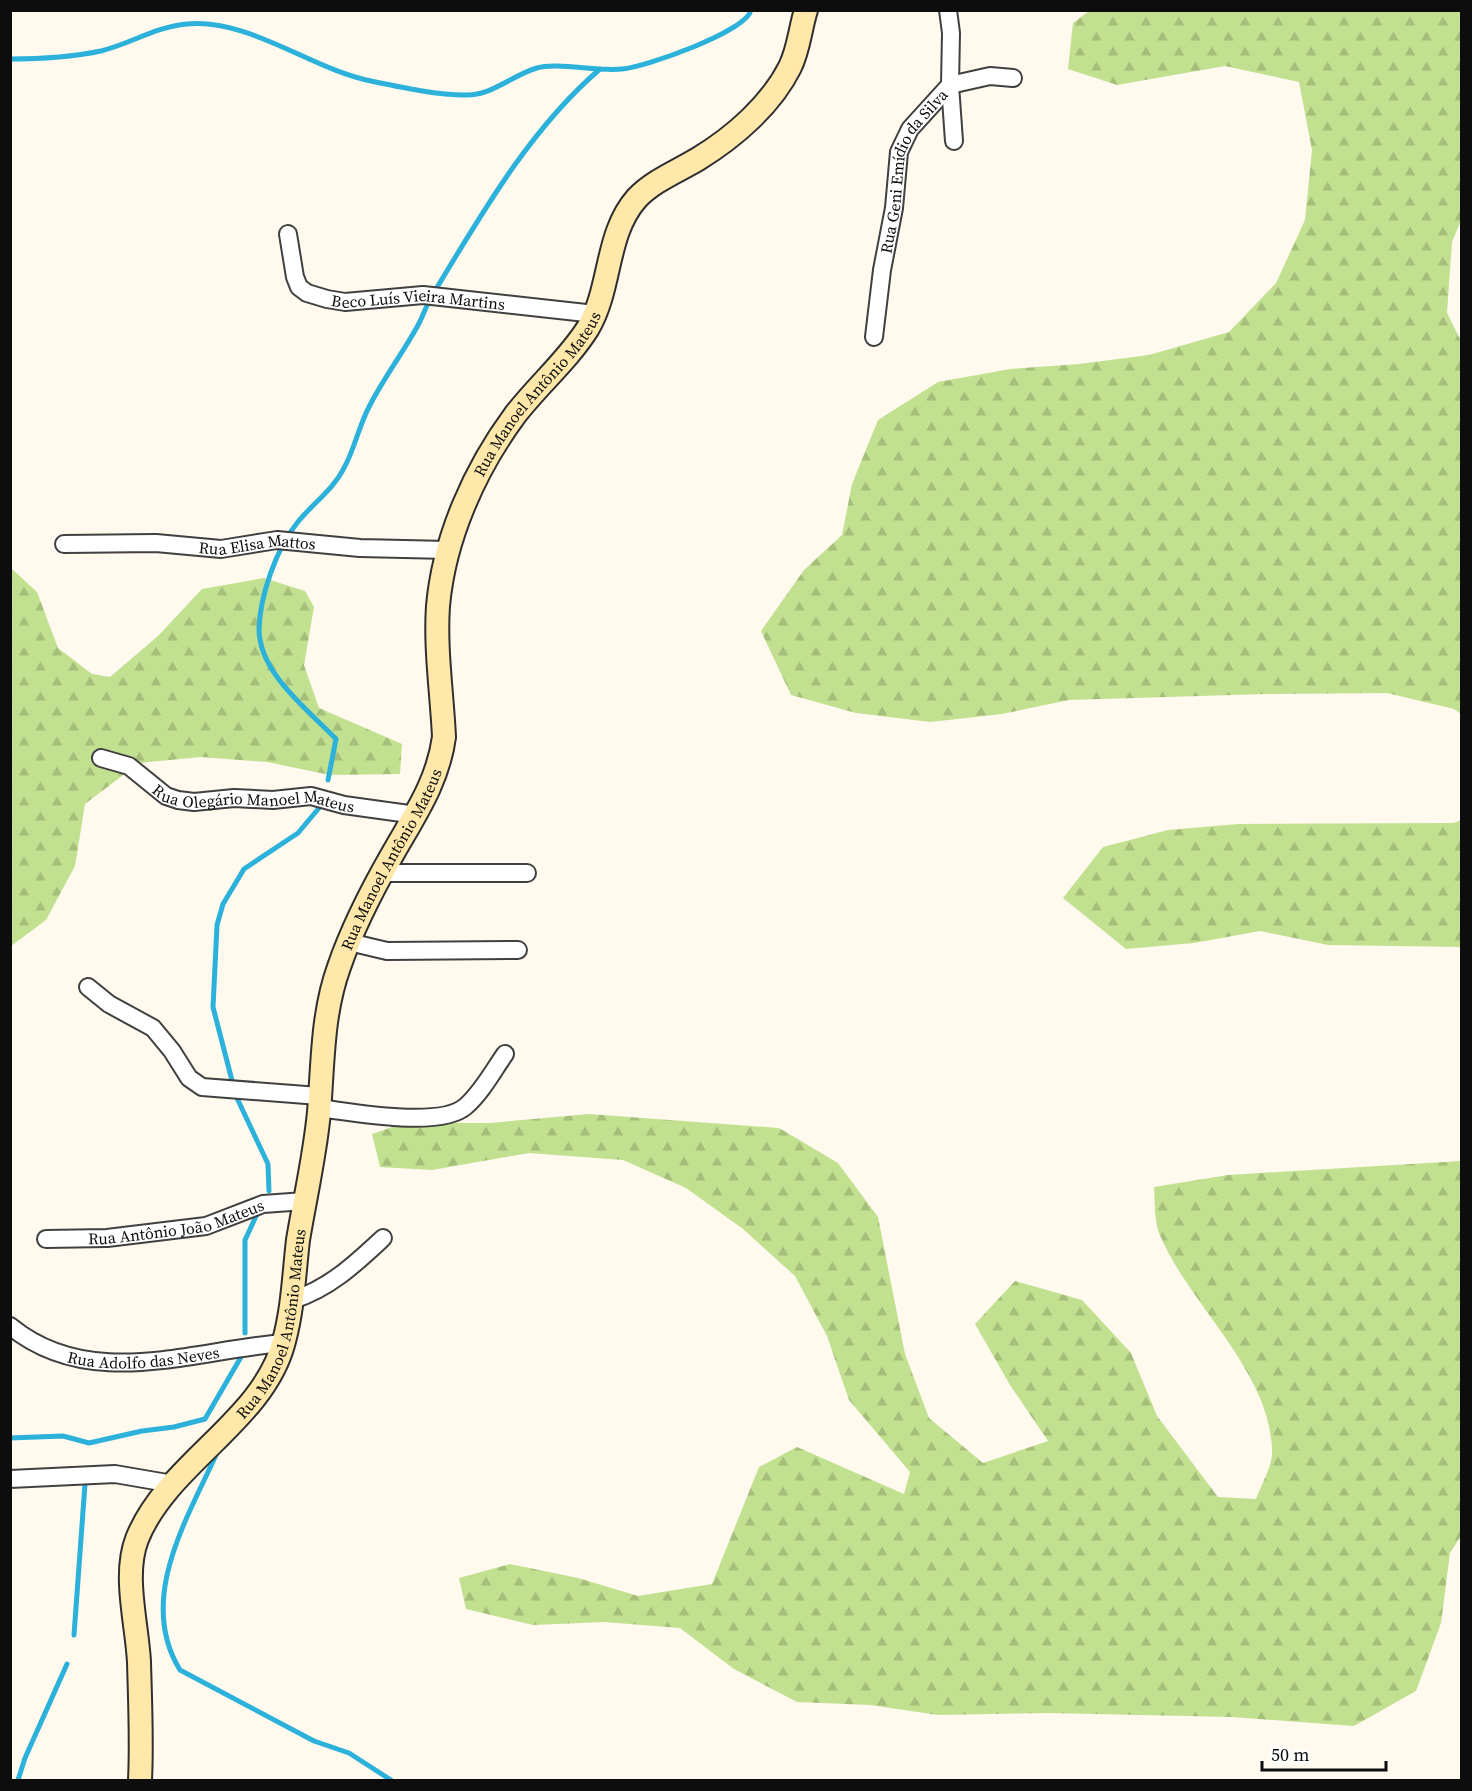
<svg xmlns="http://www.w3.org/2000/svg" width="1472" height="1791" font-family="'Source Serif 4',serif">
<style>
.forest{fill:url(#forest-firs)}
.lines{fill:none;stroke-linecap:round;stroke-linejoin:round}
.stream{stroke:#2cb1db;stroke-width:5}
.street-casing{stroke:#404040;stroke-width:20}
.secondary-casing{stroke:#2f2f2f;stroke-width:26}
.street{stroke:#fff;stroke-width:16}
.secondary{stroke:#ffe8a9;stroke-width:22}
.labels{text-anchor:middle;dominant-baseline:central;stroke-width:6;stroke-linejoin:round;paint-order:stroke}
.street-label{font-size:16px;fill:#0d0d0d;stroke:#fff}
</style>
<defs>
<pattern id="forest-firs" width="22" height="20" patternUnits="userSpaceOnUse" patternTransform="scale(1.5)"><rect width="22" height="20" fill="#c1e090"/><path d="M5 1l3.5 6h-7zM16 11l3.5 6h-7z" fill="#a5bf7b"/></pattern>
</defs>
<rect width="100%" height="100%" fill="#fff9ee"/>
<path class="forest" d="M1089 11H1461L1462 218 1452 242 1447 313 1462 343 1461 714 1454 709 1387 693 1265 694 1069 700 1002 714 930 722 856 713 791 695 761 631 804 570 842 535 852 484 878 420 938 382 1010 369 1079 364 1149 355 1229 332 1276 283 1305 220 1312 150 1299 82 1225 66 1117 85 1068 69 1073 23Z
M11 568 37 592 58 648 92 674 110 677 158 636 202 589 264 578 305 591 314 607 304 665 319 708 402 744 400 774 330 775 267 762 201 757 139 763 85 804 75 866 46 920 11 946Z
M1461 820V947L1328 945 1260 931 1194 943 1126 949 1063 898 1103 847 1168 830 1238 824 1454 823Z
M589 1114 779 1128 838 1163 878 1217 905 1354 929 1418 983 1463 1048 1441 1010 1385 975 1324 1015 1281 1082 1300 1131 1353 1157 1416 1218 1497 1256 1499C1261 1485 1273 1465 1272 1451 1271 1371 1188 1304 1159 1233 1154 1220 1155 1201 1154 1187L1228 1175 1461 1161V1536L1450 1553 1441 1623 1416 1691 1354 1726 1232 1717 1049 1713 938 1715 870 1705 797 1702 734 1669 680 1628 604 1622 533 1625 466 1609 459 1578 510 1564 578 1578 638 1596 712 1584 759 1467 797 1447 904 1494 910 1472 849 1400 827 1336 795 1276 743 1229 686 1188 623 1160 529 1153 432 1170 380 1167 372 1134 404 1123H490Z"/>
<g class="lines">
<path class="stream" d="M10 59C40 59 72 57 101 51 130 44 155 27 187 24 249 18 311 69 371 81 400 87 437 95 465 95 492 96 512 75 537 68 556 62 599 72 622 69 645 67 746 32 751 10
M328 780 336 739C308 710 259 673 259 629 260 596 276 549 297 523 312 504 333 490 344 468 355 448 359 425 370 405 384 378 402 354 417 327 423 317 426 305 433 294 481 215 529 130 600 69
M269 1191 268 1164 236 1096 213 1007 217 925 223 904 244 869 298 833 319 808
M245 1333V1240L258 1212
M10 1438 63 1436 89 1443 142 1431 174 1427 205 1419 241 1357
M216 1455C186 1521 137 1600 180 1670L314 1741 349 1753 391 1780
M74 1635 85 1484
M18 1780 25 1758 67 1664"/>
<g class="street-casing">
<g id="street">
<path d="M954 141 950 85 990 76 1013 78"/>
<path id="s1" d="M288 234 295 277 299 287 307 293 327 299 345 302 423 295 595 314"/>
<path id="s2" d="M874 337 882 270 894 208 899 152 910 129 950 85 951 33 948 10"/>
<path id="s3" d="M64 544 156 543 221 549 277 540 360 548 448 550"/>
<path id="s4" d="M101 758 129 766 166 796 178 800 194 802 234 798 273 800 311 796 344 805 416 815"/>
<path d="M382 873H527"/>
<path d="M349 942 387 951 518 950"/>
<path d="M88 987 109 1004 153 1028 172 1051 189 1078 202 1087 319 1096"/>
<path d="M319 1108C352 1112 441 1129 466 1106 482 1092 493 1071 505 1054"/>
<path id="s5" d="M46 1239 107 1238 206 1226 263 1204 305 1201"/>
<path d="M293 1300C330 1288 355 1264 383 1238"/>
<path id="s6" d="M10 1326C90 1392 193 1350 284 1343"/>
<path d="M10 1479 115 1474 173 1484"/>
</g>
</g>
<g class="secondary-casing">
<g id="secondary">
<path id="s7" d="M140 1780C142 1741 140 1701 139 1662 137 1623 123 1575 137 1539 167 1463 264 1421 284 1341 293 1308 294 1274 298 1240 305 1198 315 1155 319 1112 323 1063 322 1014 339 967 352 929 372 890 392 855 414 816 438 782 444 737 442 694 435 649 438 606 444 538 475 469 515 415 538 385 568 360 588 328 612 287 605 234 637 198 653 181 678 171 698 159 734 137 771 105 790 67 799 49 800 29 806 10"/>
</g>
</g>
<use href="#street" class="street"/>
<use href="#secondary" class="secondary"/>
</g>
<g class="labels">
<g class="street-label">
<text stroke="none"><textPath href="#s2" startOffset="174">Rua Geni Emídio da Silva</textPath></text>
<text stroke="none"><textPath href="#s1" startOffset="177">Beco Luís Vieira Martins</textPath></text>
<text stroke="none"><textPath href="#s7" startOffset="1494">Rua Manoel Antônio Mateus</textPath></text>
<text stroke="none"><textPath href="#s3" startOffset="194">Rua Elisa Mattos</textPath></text>
<text stroke="none"><textPath href="#s4" startOffset="165">Rua Olegário Manoel Mateus</textPath></text>
<text stroke="none"><textPath href="#s7" startOffset="990">Rua Manoel Antônio Mateus</textPath></text>
<text stroke="none"><textPath href="#s5" startOffset="132">Rua Antônio João Mateus</textPath></text>
<text stroke="none"><textPath href="#s7" startOffset="504">Rua Manoel Antônio Mateus</textPath></text>
<text stroke="none"><textPath href="#s6" startOffset="142">Rua Adolfo das Neves</textPath></text>
</g>
</g>
<rect width="1472" height="1791" fill="none" stroke="#0d0d0d" stroke-width="24"/>
<path d="M1262 1761v9h124v-9" fill="none" stroke="#0d0d0d" stroke-width="3"/>
<text x="1271" y="1761" font-size="18" fill="#0d0d0d" stroke="#ffffff" stroke-width="4.5" paint-order="stroke">50 m</text>
</svg>
